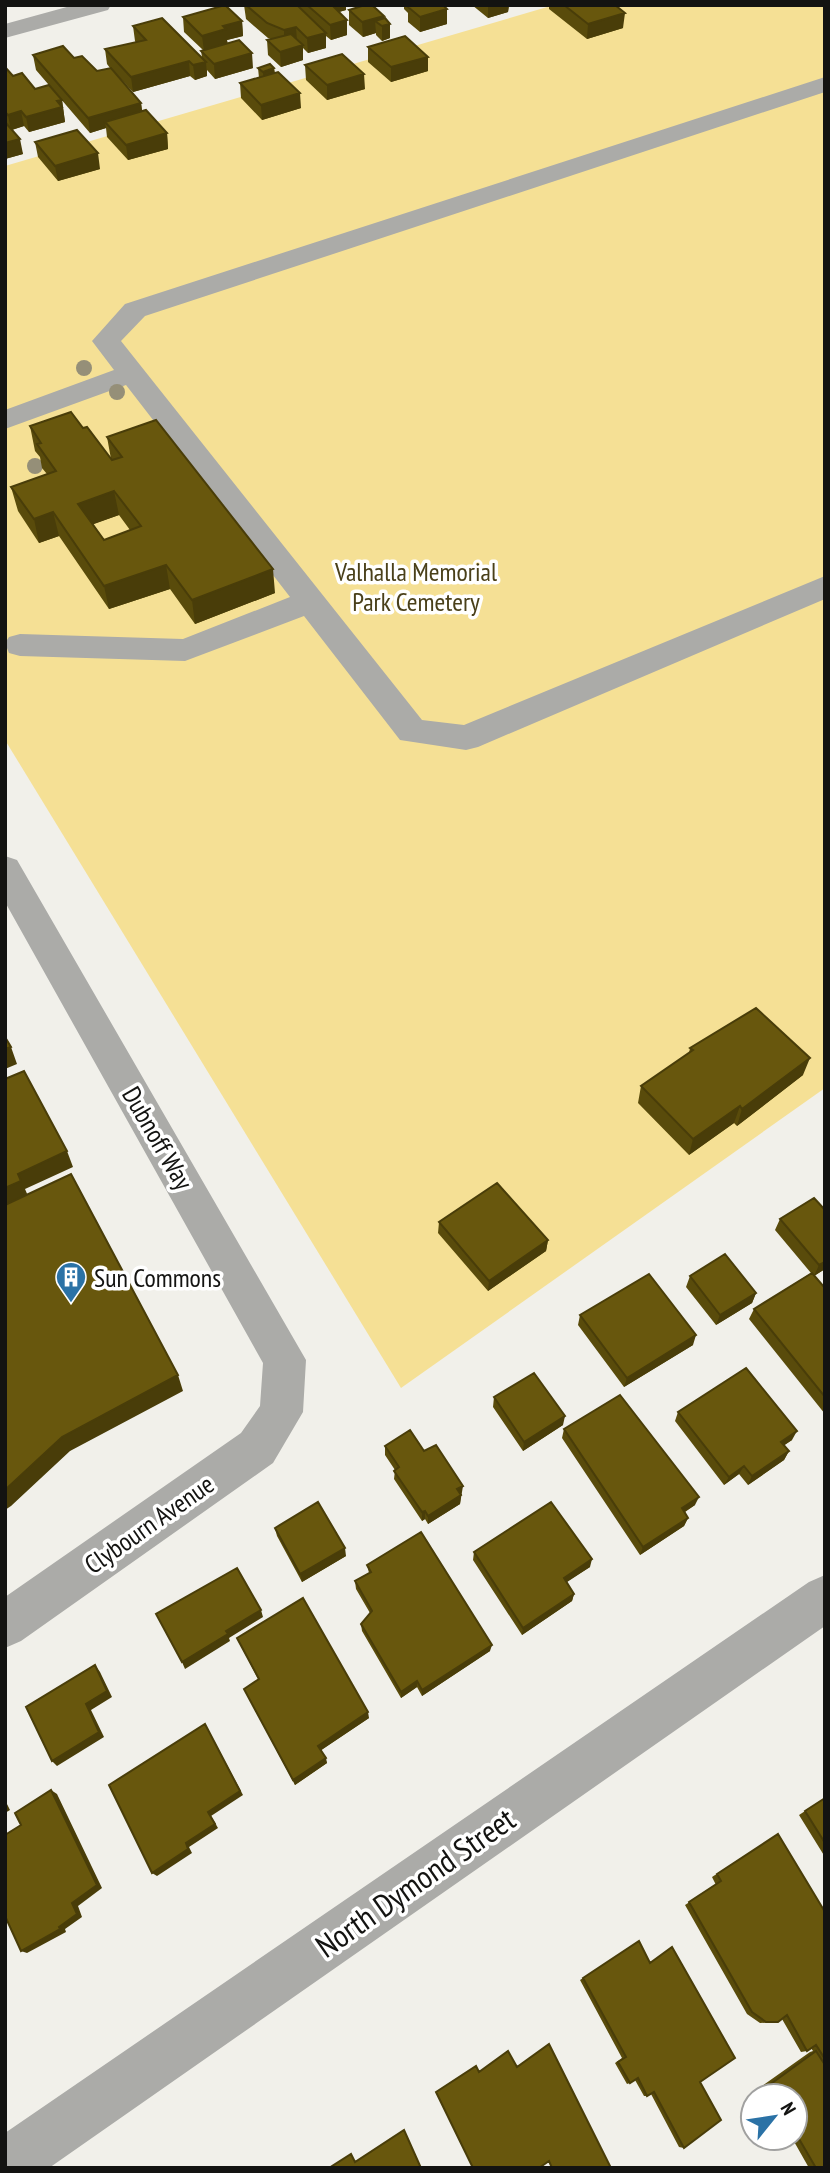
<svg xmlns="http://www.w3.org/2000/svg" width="830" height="2173" font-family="'PT Sans Narrow',sans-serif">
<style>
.green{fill:#f5e095}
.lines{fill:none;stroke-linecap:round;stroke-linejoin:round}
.minor{fill:#ababa8;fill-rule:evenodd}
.tree{fill:#958f78}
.wall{fill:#594b0b;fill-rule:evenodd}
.shaded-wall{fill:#493d09}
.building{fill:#68570d;stroke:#493d09;stroke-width:2;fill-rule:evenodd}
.labels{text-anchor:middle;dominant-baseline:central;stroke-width:7;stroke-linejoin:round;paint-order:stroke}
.park-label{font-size:26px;fill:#4a401a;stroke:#fff}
.street-label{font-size:26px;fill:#131311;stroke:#fff}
.poi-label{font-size:26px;fill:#131311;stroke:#fff;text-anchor:start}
.near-street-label{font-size:32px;fill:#131311;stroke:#fff}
</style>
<rect width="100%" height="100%" fill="#f1f0ea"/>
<path class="green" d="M554 5H825V1088L401 1388 5 740V166Z"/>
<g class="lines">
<path class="minor" d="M74 5H111L108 10 5 38V24Z
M825 77V92L145 316 121 341 422 720 464 725 825 576V599L478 747 466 750 400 740 304 616 185 661 20 656 9 653 5 643 9 637 20 634 183 639 290 597 126 385 5 429V410L114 370 92 341 125 304Z
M5 856 17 860 306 1360 303 1412 273 1463 21 1641 5 1648V1597L241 1433 260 1406 263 1363 5 902Z
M825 1575V1626L49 2168H5V2133L809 1582Z"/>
</g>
<g class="tree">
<circle cx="84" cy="368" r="8"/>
<circle cx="117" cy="392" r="8"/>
<circle cx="35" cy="466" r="8"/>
</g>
<path class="wall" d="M244 5H346V10L339 12 347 20V35L331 40 326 36V48L308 53 303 48V60L281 67 268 55 267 40 271 39 268 38 246 19Z
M404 5H443L447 24 420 32 408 22V13L404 9Z
M472 5H509L508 12 488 18Z
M549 5H615L623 28 587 39 549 9Z
M349 10 384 18 390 24V38L382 41 376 35V33L363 37 349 25Z
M183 17 242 21 243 36 227 40V43L253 68 215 79 207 70V76L195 80 190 76 133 92 117 75 141 103 142 111 167 133 168 149 128 160 107 137 106 128 90 133 36 70 33 55 74 58 97 71 110 68 107 64 105 49 136 43 135 41 133 26 202 57 201 51 203 50 184 32Z
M368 47 428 71 391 82 368 62Z
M305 65 365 89 327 100 306 80Z
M5 67 13 76 35 89 62 100 65 122 29 132 24 126 12 130 23 154 5 159Z
M258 68H274L275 73 301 108 262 120 241 98 240 83 259 78Z
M35 142 100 169 58 181 38 157Z
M30 426 83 428 111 459 107 437 275 593 195 624 170 589 109 609 59 536 39 543 18 511 11 487 47 474 42 468 40 457 35 451ZM119 515 130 530 104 540 93 524Z
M690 1048 803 1075 737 1126 734 1123 689 1155 638 1103 641 1086 689 1053Z
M825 1210V1269L814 1276 825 1288V1414L749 1319 754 1309 811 1273 775 1230 780 1219Z
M439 1222 548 1240 546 1251 488 1291 438 1233Z
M690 1276 756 1293 752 1303 716 1325 686 1287Z
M580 1315 693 1345 624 1387 578 1325Z
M494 1397 563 1425 523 1451 493 1407Z
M678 1412 792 1440 784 1445 789 1451 784 1460 748 1485 739 1474 724 1485 675 1421Z
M564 1429 695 1505 685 1512 688 1518 684 1526 640 1555 562 1438Z
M385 1446 424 1451 462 1495H461L460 1504 428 1524 425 1519 422 1521 394 1479 395 1470 385 1455Z
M275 1528 346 1556 302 1582 277 1536Z
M474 1552 590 1567 566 1582 574 1594 572 1601 522 1635 473 1560Z
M367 1565 490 1651 422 1696 417 1687 401 1698 362 1631 361 1624 370 1613 356 1589 355 1581 369 1573Z
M237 1638 369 1718 321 1750 327 1763 295 1785 244 1689 258 1679Z
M825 1798V1857L799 1815Z
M778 1834 825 1912V2168H809L792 2138H795V2096H768L762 2086 810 2052 813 2051 811 2048 807 2051 801 2052 782 2019 778 2022 760 2023 747 2014 685 1905 716 1885 712 1877Z
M639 1941 700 2082 684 2148 679 2147 651 2094 647 2096H644L635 2080 630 2083 627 2084 615 2063 622 2058 580 1980Z"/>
<path class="shaded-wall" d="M328 5H346V10L328 15Z
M488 5H509L508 12 488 18Z
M447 9V24L420 32V17Z
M625 13 623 28 587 39 588 24Z
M384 16 385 25 390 24V38L382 41V26L375 21 376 33 363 37 362 22Z
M347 20V35L331 40 330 25Z
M242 21 243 36 227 40 228 44 204 51 202 36 223 26Z
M296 27 297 42 284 44V30Z
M326 33V48L308 53 307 38Z
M303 45V60L281 67 280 52Z
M252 53 253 68 215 79 214 64Z
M428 57V71L391 82V67Z
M189 61 190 76 133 92 131 77Z
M206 62 207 76 195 80 193 65Z
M274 68 275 83 264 87 263 72Z
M364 74 365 89 327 100V85Z
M300 93 301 108 262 120 261 105Z
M62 100 65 122 29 132 26 117Z
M141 103 143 118 105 122 106 128 90 133 88 118Z
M21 111 24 126 11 130 8 115Z
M167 133 168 149 128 160 126 145Z
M20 139 23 154 5 159V143Z
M98 153 100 169 58 181 55 166Z
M114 491 119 515 83 528 78 504Z
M53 512 59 536 39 543 34 519Z
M166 565 170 589 109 609 104 586Z
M273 569 275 593 195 624 192 600Z
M11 1047 17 1064 5 1069V1049Z
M810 1058 803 1075 737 1126 742 1109Z
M740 1106 734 1123 689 1155 693 1139Z
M67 1151 73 1167 25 1189 28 1196 5 1207V1188L18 1174Z
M548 1240 546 1251 488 1291 489 1281Z
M825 1262V1269L814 1276 819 1265Z
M756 1293 752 1303 716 1325 720 1315Z
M696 1335 693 1345 624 1387 627 1378Z
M178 1375 183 1391 70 1451 11 1506 5 1510V1490L62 1437Z
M565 1416 563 1425 523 1451 524 1442Z
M797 1431 792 1440 776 1451 781 1442Z
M789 1451 784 1460 748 1485 752 1476Z
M744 1466 739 1474 724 1485 729 1477Z
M463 1486 460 1504 428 1524V1516L457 1489Z
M699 1497 695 1505 678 1516 682 1508Z
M425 1511V1519L422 1521V1512Z
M688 1518 684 1526 640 1555 643 1547Z
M345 1548 346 1556 302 1582 300 1574Z
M592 1559 590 1567 561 1586 564 1578Z
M574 1594 572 1601 522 1635 523 1628Z
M261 1610 263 1617 229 1638 230 1641 185 1669 182 1662 226 1631Z
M492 1645 490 1651 422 1696V1690Z
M95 1665 100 1672 112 1697 91 1710 104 1737 57 1766 52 1761 86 1704Z
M417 1681V1687L401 1698V1692Z
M368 1712 369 1718 320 1751 318 1746Z
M205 1724 243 1795 211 1816 218 1828 189 1847 192 1853 157 1876 152 1873 208 1812Z
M326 1758 327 1763 295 1785 293 1780Z
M51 1790 57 1794 102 1888 78 1906 82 1917 65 1929 66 1932 27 1953 21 1951 72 1903Z
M5 1800 10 1810 5 1813Z"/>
<path class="building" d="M225 5 242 21 223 26 226 29 202 36 183 17Z
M246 5H297L326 33 307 38 296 27 284 30 267 23Z
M307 5H332L347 20 330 25Z
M365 5H372L384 16 362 22 349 10Z
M414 5H443L447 9 420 17 408 7Z
M564 5H615L625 13 588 24Z
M162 18 206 62 193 65 189 61 131 77 105 49 146 40 133 26Z
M385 18 390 24 382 26 375 21Z
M291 34 303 45 280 52 267 40Z
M405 36 428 57 391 67 368 47Z
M239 40 252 53 214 64 201 51Z
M63 46 74 58 82 56 97 71 111 68 141 103 88 118 33 55Z
M342 54 364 74 327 85 305 65Z
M270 64 274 68 263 72 258 68Z
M5 67 13 76 22 73 35 89 49 85 62 100 57 101 62 107 26 117 21 111 8 115 5 112Z
M278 72 300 93 261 105 240 83Z
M146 110 167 133 126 145 105 122Z
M5 122 20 139 5 143Z
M77 130 98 153 55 166 35 142Z
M71 412 83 428 87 427 112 460 122 457 107 437 156 420 273 569 192 600 166 565 104 586 53 512 34 519 11 487 56 471 37 444 41 443 30 426ZM114 491 141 526 104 540 78 504Z
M756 1008 810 1058 742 1109 740 1106 693 1139 641 1086 693 1050 690 1048Z
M5 1037 11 1047 5 1049Z
M24 1071 67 1151 18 1174 21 1181 5 1188V1079Z
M71 1174 178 1375 62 1437 5 1490V1205Z
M497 1183 548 1240 489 1281 439 1222Z
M814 1198 825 1210V1262L819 1265 780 1219Z
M725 1254 756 1293 720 1315 690 1276Z
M812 1273 825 1288V1397L754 1309Z
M649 1274 696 1335 627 1378 580 1315Z
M746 1368 797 1431 781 1442 789 1451 752 1476 744 1466 729 1477 678 1412Z
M534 1373 565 1416 524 1442 494 1397Z
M620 1395 699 1497 682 1508 688 1518 643 1547 564 1429Z
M410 1430 424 1451 436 1445 463 1486 457 1489 461 1495 428 1516 425 1511 422 1512 394 1471 399 1467 385 1446Z
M318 1502 345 1548 300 1574 275 1528Z
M551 1502 592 1559 564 1578 574 1594 523 1628 474 1552Z
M421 1532 492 1645 422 1690 417 1681 401 1692 361 1624 372 1611 355 1581 371 1572 367 1565Z
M237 1568 261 1610 226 1631 228 1634 182 1662 156 1614Z
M303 1598 368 1712 318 1746 326 1758 293 1780 244 1689 259 1679 237 1638Z
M95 1665 107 1691 86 1704 99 1732 52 1761 26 1707Z
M205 1724 240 1791 208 1812 215 1824 186 1843 188 1849 152 1873 109 1785Z
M51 1790 97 1885 72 1903 77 1914 59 1927 60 1929 21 1951 5 1916V1835L21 1825 15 1813Z
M825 1798V1843L805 1811Z
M778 1834 825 1912V2059L816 2045 807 2051 787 2015 778 2022H766L752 2012 689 1902 721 1881 717 1874Z
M639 1941 650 1963 672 1947 735 2058 700 2082 721 2120 684 2148 654 2092 647 2096 638 2078 630 2083 618 2062 626 2057 583 1978Z
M549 2044 611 2168H552L549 2161 539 2168H473L436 2092 476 2066 479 2072 508 2051 517 2067Z
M816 2051 825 2065V2168H816L795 2132V2096H774L768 2086Z
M404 2130 421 2168H329L351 2154 355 2162Z"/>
<defs>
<g id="building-pin" transform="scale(1.575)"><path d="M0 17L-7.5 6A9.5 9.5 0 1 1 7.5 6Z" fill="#2b72a6" stroke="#fff"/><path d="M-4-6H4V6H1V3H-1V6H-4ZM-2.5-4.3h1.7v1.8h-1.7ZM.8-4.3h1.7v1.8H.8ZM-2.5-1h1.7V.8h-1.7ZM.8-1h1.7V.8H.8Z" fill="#fff"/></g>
</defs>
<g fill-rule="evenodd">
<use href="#building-pin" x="71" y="1277"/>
</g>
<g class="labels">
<g class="park-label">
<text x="416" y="571">Valhalla Memorial<tspan x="416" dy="30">Park Cemetery</tspan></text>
</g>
<g class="street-label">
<text transform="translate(158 1138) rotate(60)">Dubnoff Way</text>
<text transform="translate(149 1524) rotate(-35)">Clybourn Avenue</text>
</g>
<g class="poi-label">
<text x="94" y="1277">Sun Commons</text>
</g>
<g class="near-street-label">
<text transform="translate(415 1882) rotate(-35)">North Dymond Street</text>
</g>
</g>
<rect width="830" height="2173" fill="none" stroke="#131311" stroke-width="14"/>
<g transform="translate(774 2117) rotate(60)"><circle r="33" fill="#ffffff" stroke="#a1a1a0" stroke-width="2"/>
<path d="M0-5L12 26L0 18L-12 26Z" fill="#2b72a6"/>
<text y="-10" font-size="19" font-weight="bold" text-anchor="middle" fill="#131311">N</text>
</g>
</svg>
